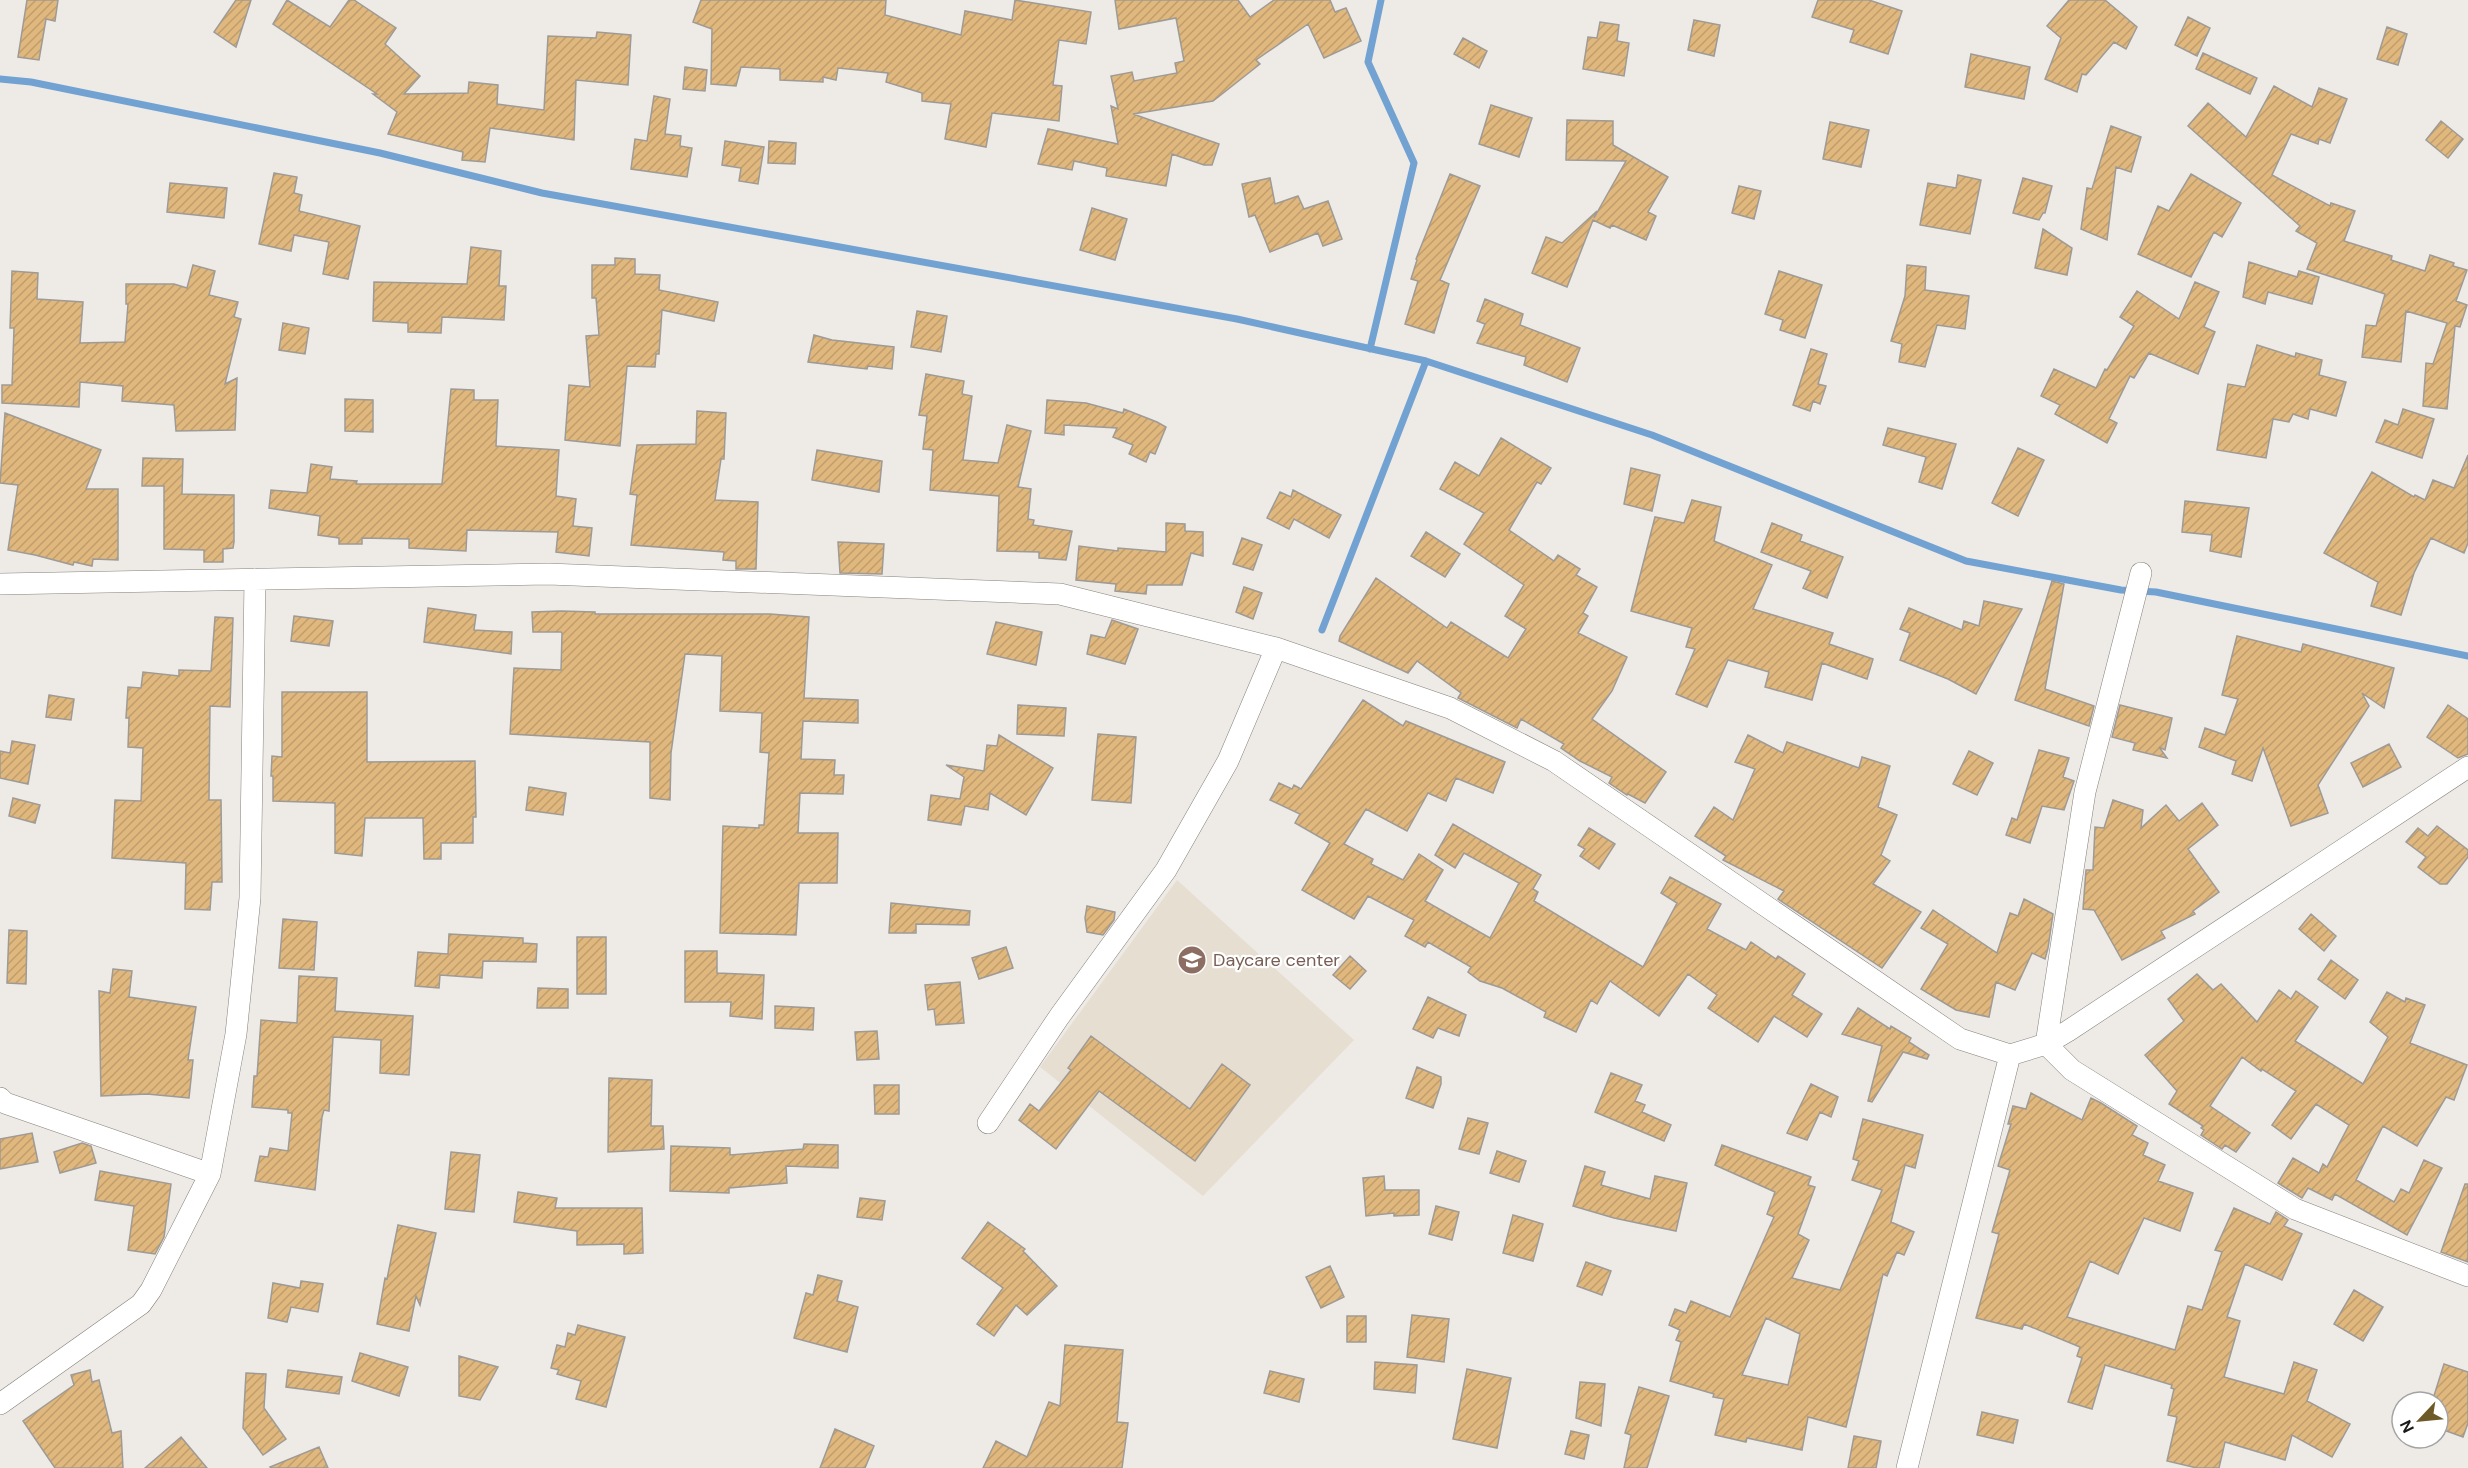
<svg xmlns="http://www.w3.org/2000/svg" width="2468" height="1468" font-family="'DM Sans',sans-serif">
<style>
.built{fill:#e7ded2}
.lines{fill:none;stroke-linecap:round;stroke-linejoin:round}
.stream{stroke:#72a2d2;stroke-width:7}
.building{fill:url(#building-hatch);stroke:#9e9a95;stroke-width:1.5;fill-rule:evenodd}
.street-casing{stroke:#86827d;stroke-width:22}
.street{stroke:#fff;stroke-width:21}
.labels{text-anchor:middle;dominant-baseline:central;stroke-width:4.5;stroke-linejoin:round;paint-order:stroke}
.education-label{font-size:18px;fill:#785e54;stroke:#fff;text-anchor:start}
</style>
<defs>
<pattern id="building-hatch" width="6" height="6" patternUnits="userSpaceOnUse" patternTransform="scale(1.5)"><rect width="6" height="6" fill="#e0b87e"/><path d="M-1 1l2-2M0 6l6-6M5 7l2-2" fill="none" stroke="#c09e6c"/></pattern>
</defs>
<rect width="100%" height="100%" fill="#eeeae5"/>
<path class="built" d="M1177 880 1354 1040 1203 1196 1040 1067Z"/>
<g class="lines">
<path class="stream" d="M0 79 31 82 380 153 542 193 1237 319 1426 361 1652 435 1966 561 2121 590 2156 592 2468 656
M1370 349 1414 163 1368 62 1381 0
M1322 630 1426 361"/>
</g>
<path class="building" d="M27 0H58L55 21 46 19 39 60 18 57Z
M236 0H251L236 47 214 32Z
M287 0 330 27 349 0H354L396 28 385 44 420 76 404 94 468 93 469 82 498 85 497 104 544 110 548 36 596 38 597 32 631 35 628 85 576 80 574 140 490 128 485 162 462 160 463 152 388 134 397 112 373 94H377L273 24Z
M701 0H886L885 15 961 35 965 11 1012 20 1015 0 1091 12 1086 44 1059 40 1053 85 1062 86 1059 121 992 113 986 147 945 139 951 104 922 101V93L886 82 888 73 838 68 836 80 823 77V82L780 80V69L741 67 736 86 711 84 712 29 693 22Z
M1115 0H1238L1250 17 1274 0H1330L1335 12 1346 8 1361 41 1324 58 1308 24 1256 60 1260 64 1213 101 1133 114 1219 144 1212 165H1204L1172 154 1166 186 1106 176 1107 168 1074 161 1072 170 1038 164 1048 129 1118 144 1111 106 1118 109 1111 76 1132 72 1134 81 1177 73 1175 63 1184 61 1176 18 1119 29Z
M1818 0H1869L1902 11 1888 54 1850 42 1854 30 1812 17Z
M2069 0H2105L2137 27 2126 49 2114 42 2086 75 2082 74 2077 92 2045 79 2061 38 2047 26Z
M2188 17 2210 28 2197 56 2175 45Z
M1694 20 1720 25 1714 56 1688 50Z
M1600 22 1619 25 1617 41 1629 43 1624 76 1583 69 1588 37 1597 38Z
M2387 27 2407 34 2398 65 2377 59Z
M1463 38 1487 51 1479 68 1454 54Z
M2203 53 2257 78 2250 94 2196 69Z
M1971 54 2030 67 2024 99 1965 87Z
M685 67 707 70 705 91 683 89Z
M2274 86 2312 107 2319 88 2347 99 2330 143 2319 139 2318 144 2291 134 2272 175 2330 206 2331 203 2355 211 2344 241 2392 256 2391 260 2425 271 2430 255 2454 263 2453 266 2467 270 2456 301 2467 305 2460 327 2455 326 2447 409 2423 406 2426 363 2433 364 2447 323 2406 311 2401 362 2362 357 2366 325 2376 326 2385 294 2307 269 2317 243 2296 231 2300 226 2188 126 2208 103 2246 137Z
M654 96 670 99 665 134 681 136 680 146 692 148 687 177 631 169 635 139 647 141Z
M1491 105 1532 118 1519 157 1479 144Z
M1567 120 1613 121V145L1668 177 1648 212 1656 216 1646 240 1612 225 1610 228 1593 220 1567 287 1532 273 1546 237 1562 243 1597 211 1594 218 1626 161 1566 160Z
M2441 121 2463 139 2448 158 2426 140Z
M1830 122 1869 130 1861 167 1823 159Z
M2111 126 2141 137 2131 172 2116 167 2107 240 2081 229 2087 188 2092 189Z
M725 141 764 147 758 184 739 181 741 168 722 165Z
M769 141 796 143 795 164 768 163Z
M274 173 297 177 294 193 302 195 299 211 360 226 348 279 323 274 329 242 294 235 291 251 259 244Z
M1450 174 1480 186 1440 280 1449 284 1434 333 1405 324 1418 281 1411 279 1417 260 1416 259Z
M2191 174 2241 203 2222 237 2214 232 2191 277 2138 254 2158 206 2169 211Z
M1958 175 1981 180 1970 234 1920 225 1928 183 1956 188Z
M1270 178 1275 204 1298 196 1304 209 1328 201 1342 239 1323 246 1318 233 1270 252 1255 215 1249 217 1242 184Z
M2023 178 2052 186 2045 213H2043L2039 220 2013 213Z
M170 183 227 188 224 218 167 212Z
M1739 186 1761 191 1754 219 1732 213Z
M1092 208 1127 219 1115 260 1080 250Z
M2043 229 2072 248 2067 275 2035 268Z
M471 247 501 251 499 286H506L504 320 442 317 441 333 408 332V323L373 321 374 282 467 284Z
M615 258 635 259V274L660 275 659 290 718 302 714 321 662 310 659 354H656L655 367 627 366 620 446 565 440 569 385 590 387 586 336 599 335 596 298H592V265H615Z
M2249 262 2297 277 2299 271 2319 277 2312 304 2268 292 2265 304 2243 297Z
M193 265 215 271 209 295 238 302 234 317 241 319 225 384 237 378 235 430 176 431 174 405 122 401 123 386 80 382 79 407 2 403V385H12L14 328H10L12 271 38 273 37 299 83 302 80 343 125 342 128 304H126V284H174L187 288Z
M1907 265 1926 267 1925 290 1969 296 1965 329 1937 325 1925 367 1899 362 1902 344 1891 341 1905 296Z
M1779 271 1822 285 1805 338 1780 330 1783 320 1765 314Z
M2195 282 2219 292 2204 327 2215 332 2198 374 2149 353 2134 378 2130 376 2109 419 2117 423 2107 443 2055 414 2060 405 2041 396 2054 369 2096 388 2105 369 2107 370 2134 326 2120 317 2137 291 2179 319Z
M1485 299 1523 314 1520 325 1580 348 1567 382 1524 365 1526 357 1477 343 1485 324 1477 321Z
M917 311 947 316 941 352 911 347Z
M283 323 309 328 305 354 279 350Z
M814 335 832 340 894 347 892 369 868 366 867 369 808 362Z
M2257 345 2295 357 2296 353 2322 360 2319 375 2346 382 2336 416 2310 409 2308 419 2293 414 2289 422 2273 419 2266 458 2217 450 2228 384 2245 387Z
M1811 349 1827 354 1818 384 1826 386 1820 404 1813 401 1810 411 1793 405Z
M926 374 964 381 962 394 972 396 963 460 998 463 1007 425 1031 431 1018 487 1031 489 1028 519 1034 520 1033 525 1072 531 1066 560 1039 558V552L997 551 999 496 930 490 933 450 923 449 927 416 919 415Z
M451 389 474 390V400H498L496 446 559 450 556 496 576 499 573 526 592 528 589 556 556 552 558 532 467 530 466 551 409 548V539L362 538V544H339V538L318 535 320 516 269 508 271 490 307 493 311 464 332 467 330 479 357 481 356 484H442Z
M345 399 373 400V432L345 431Z
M1047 400 1086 403 1123 413 1124 409 1157 422 1166 427 1155 454 1150 452 1146 462 1129 454 1133 445 1113 437 1117 428 1064 425V435L1045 433Z
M2403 409 2434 419 2422 458 2376 442 2385 420 2398 425Z
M697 411 726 413 724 459H721L715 500 758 502 756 569H736V561L723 560 724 552 631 545 637 495 630 494 637 445 696 444Z
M5 413 101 450 86 489H118V560L93 559 92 566 74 562 73 565 35 555 8 550 18 485 0 483Z
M1888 428 1956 444 1942 489 1919 482 1926 457 1883 445Z
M1501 438 1551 468 1541 484 1537 482 1509 530 1554 561 1558 555 1580 569 1576 575 1597 587 1583 613 1588 616 1578 633 1627 657 1612 691 1592 719 1666 772 1645 803 1628 794 1627 795 1609 783 1612 777 1580 761 1561 748 1564 744 1521 719 1517 728 1458 698 1461 693 1417 661 1408 673 1339 641 1340 636 1376 578 1447 628 1451 622 1508 658 1526 629 1505 616 1524 585 1464 544 1484 513 1440 489 1455 462 1479 476Z
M2018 448 2044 460 2018 516 1992 503Z
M817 450 882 461 879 492 812 480Z
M2468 455V543L2464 553 2431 538 2414 573 2401 615 2371 606 2378 582 2324 553 2372 472 2414 497 2415 495 2425 500 2433 480 2454 488Z
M143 458 183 459 182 494 234 495V542L233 548 223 549V562H204V550L164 549V486H142Z
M1631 468 1660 475 1652 511 1624 504Z
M1293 490 1341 515 1329 538 1294 519 1289 529 1267 518 1280 492 1291 497Z
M1692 500 1721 507 1714 541 1772 565 1753 609 1833 633 1829 644 1873 659 1867 679 1822 663 1812 700 1765 687 1769 672 1728 660 1707 707 1676 694 1695 649 1686 647 1692 628 1631 611 1655 517 1684 523Z
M2185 501 2249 508 2241 557 2210 551 2212 535 2182 532Z
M1166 523 1185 524V531L1203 532V556L1191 553 1182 585H1147L1146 594 1115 591 1116 584 1076 580 1079 546 1118 551V548L1166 552Z
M1772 523 1802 535 1800 541 1843 557 1827 598 1803 588 1811 571 1761 552Z
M1426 532 1460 554 1445 577 1411 556Z
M1242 538 1262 545 1253 570 1233 564Z
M838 542 884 544 882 574 840 573Z
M2052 581 2064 584 2045 689 2094 706 2089 726 2015 700Z
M1244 587 1262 593 1253 619 1236 612Z
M1984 601 2022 609 1976 694 1948 679 1900 660 1910 633 1900 629 1909 608 1962 630 1964 621 1979 626Z
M428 608 476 615 474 630 512 632 511 654 424 642Z
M561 611 595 612V614H770L809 617 804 698 858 700V723L803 721 801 759 835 760 834 775H844L843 794 800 793 798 833H838L837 883H799L796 935 720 933 723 826 759 828V825H764L769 753 760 752 762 713 720 711 722 656 685 654 671 753 670 800 650 798V742L510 734 514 668 561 670 562 633 561 632H533L532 612Z
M294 616 333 621 329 646 291 641Z
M215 617 233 618 230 707 210 706 209 800H221L222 882H212L210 910 185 909 186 863 112 858 115 800 141 801 143 748 128 747 129 718H126L128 687 141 688 143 672 179 676V670L211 671Z
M1112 620 1138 629 1125 664 1087 654 1091 635 1105 638Z
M996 622 1042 632 1036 665 987 654Z
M2237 636 2301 652 2303 644 2394 668 2384 708 2362 693 2369 706 2318 785 2328 813 2291 826 2263 748 2252 781 2232 774 2236 761 2199 747 2205 728 2225 735 2238 699 2222 695Z
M282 692H367V762L475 761 476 817H473V843H441V859H424L423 818H365L362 856 335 853V803L273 801V776H271L272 756 282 757Z
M49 695 74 699 71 720 46 717Z
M1363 700 1403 726 1406 721 1505 762 1493 793 1456 778 1446 801 1428 793 1407 831 1366 809 1344 844 1373 859 1371 864 1403 880 1419 854 1443 870 1425 901 1490 938 1519 883 1464 853 1455 868 1435 855 1453 824 1541 875 1533 889 1538 892 1534 901 1643 967 1677 903 1661 893 1670 877 1721 904 1707 929 1746 950 1751 942 1776 959 1778 956 1805 974 1792 995 1822 1014 1807 1037 1774 1016 1758 1042 1708 1008 1717 995 1688 974 1659 1016 1610 981 1597 1004 1591 1000 1576 1032 1544 1017 1546 1012 1502 988 1480 981 1468 972 1471 967 1428 942 1425 947 1405 936 1414 920 1368 896 1354 919 1302 890 1330 843 1295 823 1300 814 1270 800 1279 783 1292 789 1294 785 1301 789Z
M1018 705 1066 708 1064 736 1017 734Z
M2120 705 2172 718 2165 750 2159 747 2167 758 2133 750 2135 743 2112 737Z
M2448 705 2468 719V754L2458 758 2427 737Z
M1098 734 1136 737 1131 803 1092 800Z
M999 735 1053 768 1026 815 990 793 988 810 965 806 961 825 928 820 931 795 960 799 964 777 946 765 984 771 987 745 997 746Z
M1748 735 1783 753 1787 742 1859 768 1862 757 1890 766 1878 807 1897 815 1881 855 1890 861 1873 884 1921 912 1882 968 1778 899 1784 891 1723 860 1726 856 1695 836 1714 807 1733 820 1755 769 1735 762Z
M12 741 35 745 28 784 0 778V751L10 753Z
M2389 744 2401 767 2363 787 2351 763Z
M2039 750 2069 758 2063 777 2074 781 2064 810 2042 806 2030 843 2006 835 2012 818 2017 820Z
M1969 751 1993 763 1977 795 1953 784Z
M529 787 566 793 563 815 526 810Z
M13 798 40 805 35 823 9 816Z
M2113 800 2143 810 2141 828 2166 805 2179 821 2202 803 2218 825 2188 849 2219 892 2193 911 2195 914 2161 931 2165 938 2122 960 2094 910 2083 909 2086 870H2093L2095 827 2104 828Z
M2437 826 2468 850V857L2447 884H2440L2418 867 2426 857 2406 842 2418 828 2428 836Z
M1589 828 1615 844 1599 869 1580 856 1585 849 1578 845Z
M2024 899 2053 914 2048 948 2045 959 2032 953 2015 990 1996 982 1989 1017 1956 1010 1921 989 1948 944 1921 928 1933 910 1997 953 2010 913 2018 916Z
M891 903 970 911 969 925 916 924V933H889Z
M1087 906 1115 912 1114 920 1103 935 1087 932 1085 918Z
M2311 914 2336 936 2324 951 2299 929Z
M283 919 317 922 314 970 279 968Z
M9 930 27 931 26 984 7 983Z
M449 934 523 938V943L537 944 536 962 483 961 482 978 440 975 439 988 415 986 418 952 448 954Z
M577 937H606V994H577Z
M1006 947 1013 968 979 979 972 958Z
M685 951H717V973L764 975 762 1019 730 1016 731 1002H685Z
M1350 956 1366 971 1350 989 1333 975Z
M2331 960 2358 980 2345 999 2318 979Z
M113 969 132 971 129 997 196 1007 188 1060H193L189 1098 147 1094 101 1096 99 991 110 993Z
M2197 974 2213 990 2221 984 2257 1022 2279 990 2291 999 2296 991 2318 1007 2295 1041 2363 1084 2388 1037 2370 1022 2387 992 2405 1002 2406 998 2425 1005 2410 1043 2467 1065 2454 1100 2446 1097 2417 1146 2383 1126 2356 1180 2394 1202 2401 1189 2409 1193 2424 1160 2442 1168 2407 1235 2335 1194 2332 1200 2308 1188 2302 1198 2278 1183 2293 1158 2319 1173 2323 1164 2327 1167 2349 1125 2316 1104 2291 1139 2272 1125 2296 1091 2262 1069 2261 1071 2242 1057 2210 1106 2250 1133 2236 1152 2225 1145 2222 1149 2201 1135 2204 1130 2201 1128 2203 1126 2169 1104 2177 1091 2145 1055 2184 1021 2168 999Z
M299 976 337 978 335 1011 413 1016 409 1075 380 1073 381 1040 333 1037 329 1111 324 1110 322 1117 315 1190 255 1181 260 1156 268 1157 270 1148 288 1151 292 1113H288V1110L252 1107 254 1076H257L261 1020 297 1023Z
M960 982 964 1023 936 1025 934 1009 928 1010 925 985Z
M538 988 568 989V1008H537Z
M1428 997 1466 1015 1459 1036 1438 1028 1433 1038 1413 1029Z
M775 1006 814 1008 813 1030 775 1028Z
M1858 1008 1890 1029 1891 1026 1911 1038 1909 1042 1929 1055 1927 1059 1903 1052 1872 1102 1868 1101 1882 1046 1842 1034Z
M877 1031 879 1059 857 1060 855 1032Z
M1091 1036 1190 1109 1222 1064 1250 1085 1195 1161 1099 1091 1056 1149 1019 1120 1030 1104 1039 1111 1071 1070 1068 1068Z
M1417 1067 1441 1077V1084L1433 1108 1406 1098Z
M1611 1073 1642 1085 1635 1101 1645 1105 1642 1112 1671 1125 1664 1141 1595 1112Z
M609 1078 652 1080 651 1126H663L664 1149 608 1152Z
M1811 1084 1838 1097 1831 1117 1820 1112 1807 1140 1787 1133Z
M874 1085H899V1114H875Z
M2031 1093 2082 1120 2091 1098 2101 1103 2137 1126 2132 1135 2148 1143 2143 1155 2165 1165 2158 1181 2193 1193 2180 1231 2144 1218 2118 1274 2090 1261 2067 1317 2175 1350 2188 1306 2202 1310 2222 1252 2215 1250 2234 1208 2270 1224 2276 1212 2288 1220 2284 1226 2302 1234 2282 1280 2245 1264 2227 1317 2240 1321 2224 1377 2284 1394 2294 1362 2317 1370 2307 1401 2350 1424 2332 1457 2292 1435 2285 1460 2225 1442 2219 1468H2197L2167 1461 2177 1417 2168 1415 2174 1389 2171 1388 2172 1385 2105 1365 2092 1409 2068 1402 2082 1358 2077 1356 2080 1347 2024 1324 2022 1329 1976 1318 1999 1234 1992 1232 2010 1170 1998 1166 2011 1124H2008L2013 1106 2026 1109Z
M1468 1118 1488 1123 1479 1154 1459 1149Z
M1863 1119 1923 1135 1915 1168 1905 1165 1891 1222 1914 1232 1904 1255 1897 1252 1887 1276 1883 1274 1846 1427 1808 1417 1802 1450 1747 1438 1746 1442 1715 1435 1724 1399 1713 1397 1714 1394 1670 1381 1681 1342 1676 1340 1680 1330 1669 1325 1675 1309 1686 1313 1691 1301 1730 1317 1774 1217 1767 1214 1775 1192 1715 1165 1722 1145 1811 1177 1808 1185 1815 1187 1798 1234 1809 1240 1792 1278 1840 1290 1882 1190 1852 1180 1859 1161 1853 1159ZM1766 1318 1800 1334 1788 1385 1742 1375Z
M32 1133 38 1162 0 1169V1139Z
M82 1143 91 1146 96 1163 60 1173 54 1152Z
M804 1144 838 1145V1168L786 1166 787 1183 729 1188V1193L670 1191 671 1146 730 1148V1155L803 1149Z
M1497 1151 1526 1161 1519 1182 1490 1173Z
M451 1152 480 1155 474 1212 445 1209Z
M1585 1166 1605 1172 1601 1185 1650 1199 1655 1176 1687 1183 1676 1231 1614 1218 1573 1206Z
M100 1171 171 1184 164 1237 155 1254 128 1250 134 1206 95 1200Z
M1384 1176 1385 1190H1419V1215L1394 1216V1213L1366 1216 1363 1178Z
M2465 1184H2468V1262L2441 1252Z
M518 1192 557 1198 555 1208H642L643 1253 624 1254V1244L577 1245V1231L514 1222Z
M860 1198 885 1201 882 1220 857 1217Z
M1436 1206 1459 1212 1452 1240 1429 1234Z
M1513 1215 1543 1224 1533 1261 1503 1253Z
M988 1222 1025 1249 1023 1251 1057 1286 1027 1315 1016 1305 994 1336 977 1324 1003 1288 962 1258Z
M398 1225 436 1233 420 1305 416 1296 409 1331 377 1324 385 1278 387 1279Z
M1586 1262 1611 1271 1602 1295 1577 1286Z
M1330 1266 1344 1297 1321 1308 1306 1277Z
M818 1275 842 1281 837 1301 858 1307 847 1352 794 1338 806 1293 813 1295Z
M301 1281 323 1284 318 1312 291 1307 287 1322 268 1318 273 1283 300 1288Z
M2354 1290 2383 1307 2363 1341 2334 1324Z
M1412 1315 1449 1319 1444 1362 1407 1357Z
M1347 1316H1366V1342H1347Z
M578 1325 625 1337 606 1407 576 1399 581 1381 557 1374 559 1370 551 1368 557 1345 565 1347 568 1333 575 1335Z
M1065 1345 1123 1350 1117 1422 1128 1423 1122 1468H983L996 1441 1027 1457 1049 1402 1060 1406Z
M360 1353 408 1367 399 1396 352 1381Z
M459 1356 498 1367 480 1400 459 1396Z
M1375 1362 1417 1365 1415 1393 1374 1389Z
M2444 1364 2468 1372V1423L2463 1437 2438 1428V1402H2432Z
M1467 1369 1511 1378 1497 1448 1453 1439Z
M90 1370 92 1382 99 1380 112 1433 121 1431 123 1468H55L23 1421 74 1385 71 1375Z
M288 1370 342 1377 339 1394 286 1387Z
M1270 1371 1304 1379 1299 1402 1264 1393Z
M246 1373 266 1374 264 1408 286 1439 263 1455 243 1428Z
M1580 1382 1605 1384 1601 1426 1576 1418Z
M1639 1387 1669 1396 1647 1468H1624L1631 1435 1625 1433Z
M1982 1412 2018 1420 2013 1443 1977 1435Z
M835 1429 874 1446 865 1468H820Z
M1571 1431 1589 1435 1584 1459 1565 1454Z
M1854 1436 1881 1441 1876 1468H1848Z
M181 1437 207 1468H145Z
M319 1447 328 1468H271L270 1467Z"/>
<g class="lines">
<g class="street-casing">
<path id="street" d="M2141 573 2085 792 2046 1044 2072 1070 2295 1209 2468 1276
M0 584 548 574 1060 594 1276 648 1450 708 1554 761 1960 1039 2010 1055 2046 1044 2068 1031 2468 767
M0 1098 5 1103 210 1174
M988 1123 1059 1017 1166 870 1228 761 1276 648
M0 1404 141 1304 151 1290 210 1174 236 1034 250 898 255 579
M1907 1468 2010 1055"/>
</g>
<use href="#street" class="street"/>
</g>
<defs>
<g id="school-disc" transform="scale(1.5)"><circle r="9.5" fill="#8d6e63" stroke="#fff"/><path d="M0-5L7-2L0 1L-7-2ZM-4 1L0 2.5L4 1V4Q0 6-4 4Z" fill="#fff"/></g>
</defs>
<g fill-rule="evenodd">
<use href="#school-disc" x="1192" y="960"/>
</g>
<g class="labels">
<g class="education-label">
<text x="1213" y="960">Daycare center</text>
</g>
</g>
<g transform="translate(2420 1420) rotate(244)"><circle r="28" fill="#ffffff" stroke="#a4a3a3" stroke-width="1.5"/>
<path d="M0-4.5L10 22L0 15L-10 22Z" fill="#6e5a29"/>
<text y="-9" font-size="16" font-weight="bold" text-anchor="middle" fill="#1b1a18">N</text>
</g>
</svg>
